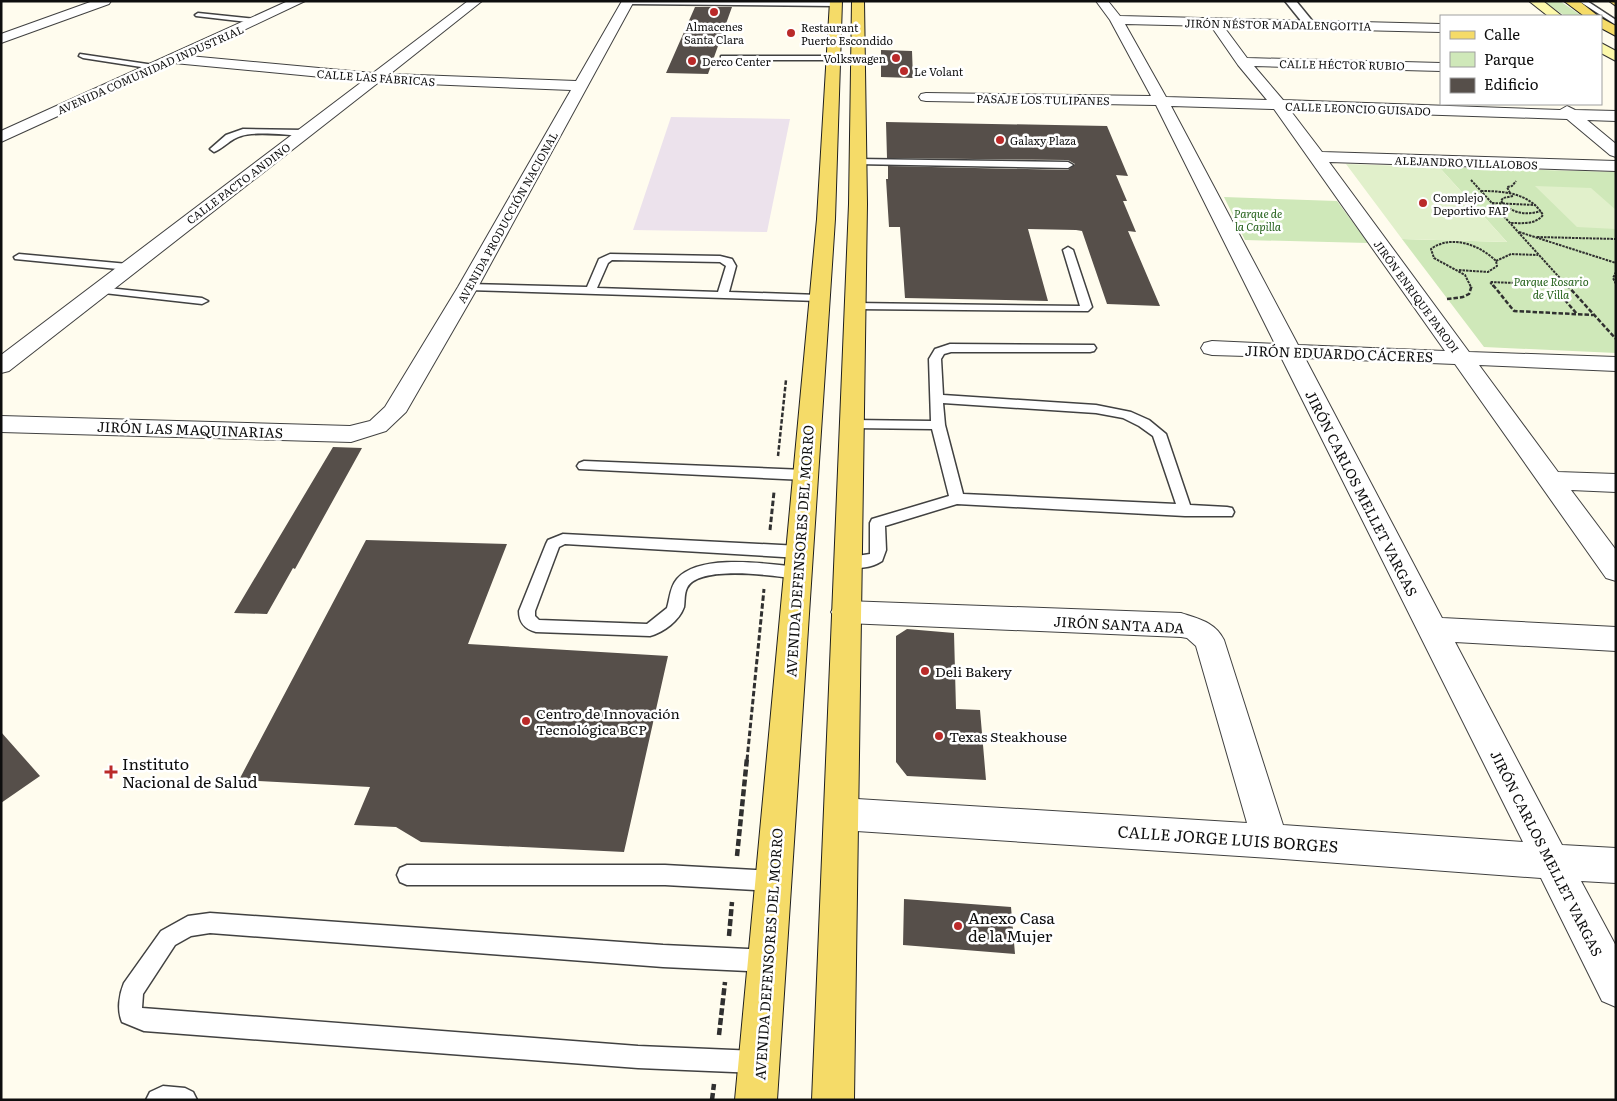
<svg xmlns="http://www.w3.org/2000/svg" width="1617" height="1101" font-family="Literata,serif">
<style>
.industrial{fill:#ece2ec}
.green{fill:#cfe8b9}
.pitch{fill:#e1f0cb}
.building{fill:#564f4a}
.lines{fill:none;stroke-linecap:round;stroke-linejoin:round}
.service-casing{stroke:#414141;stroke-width:3}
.pedestrian-casing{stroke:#414141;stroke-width:3}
.minor-casing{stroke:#414141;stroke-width:2}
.secondary-casing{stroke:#303030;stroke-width:2}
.primary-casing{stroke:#1f1f1f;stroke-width:2}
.path-far3{stroke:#303030;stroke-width:2;stroke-dasharray:2.5 1;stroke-linecap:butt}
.path-far2{stroke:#303030;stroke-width:2.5;stroke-dasharray:4.5 2;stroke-linecap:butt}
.path-far1{stroke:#303030;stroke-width:3;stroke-dasharray:5.5 2.5;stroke-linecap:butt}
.path{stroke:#303030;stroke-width:4.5;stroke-dasharray:7 3;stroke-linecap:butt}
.service{fill:#fff;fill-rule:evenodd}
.pedestrian{fill:#fff;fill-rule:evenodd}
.minor{fill:#fff;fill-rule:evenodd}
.secondary{fill:#fdf9ab;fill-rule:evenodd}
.primary{fill:#f5db68;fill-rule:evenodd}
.poi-dot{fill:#ba2a29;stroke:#fff;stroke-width:2}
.labels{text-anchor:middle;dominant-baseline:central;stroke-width:5;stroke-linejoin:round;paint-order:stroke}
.far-street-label{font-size:11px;fill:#0e0e0e;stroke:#fff}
.far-poi-label{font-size:11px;fill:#0e0e0e;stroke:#fff;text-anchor:start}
.far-park-label{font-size:11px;font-style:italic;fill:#29641f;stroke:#fff}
.street-label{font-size:14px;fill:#0e0e0e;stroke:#fff}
.poi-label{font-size:14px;fill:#0e0e0e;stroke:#fff;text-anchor:start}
.near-poi-label{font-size:16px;fill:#0e0e0e;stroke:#fff;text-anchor:start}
.near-street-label{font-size:16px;fill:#0e0e0e;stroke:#fff}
</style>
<rect width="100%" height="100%" fill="#fffcee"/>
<path class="industrial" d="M671 117 790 119 767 232 633 230Z"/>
<path class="green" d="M1543 1H1560L1582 16H1565Z
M1439 167 1616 172V353L1484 347 1402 239 1507 242Z
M1224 197 1337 201 1368 243 1245 240Z"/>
<path class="pitch" d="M1346 164 1439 167 1507 242 1402 239Z
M1535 186 1591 188 1616 210V229L1577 227Z"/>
<path class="building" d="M695 7H732L708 74 666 73Z
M881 50 912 51 913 78 881 77Z
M886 122 1107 126 1128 176 1116 175 1127 201H1123L1136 232 1128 231 1160 306 1107 304 1082 231 1076 230 1028 229 1048 301 905 298 900 227H889L886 179H888V166L1068 170 1075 164 1068 160 887 158Z
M333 447 362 448 295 569 293 568 267 614 234 613Z
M366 540 507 544 468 644 668 656 624 852 421 842 396 827 354 825 370 787 239 780Z
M907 629 954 633 956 709 980 710 986 780 907 776 896 762V636Z
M1 732 40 776 1 803Z
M904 899 1011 907 1015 954 903 945Z"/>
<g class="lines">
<g class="service-casing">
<path id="service" d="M759 1 836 2 839 4 836 6 628 4 625 2Z
M1579 1H1587L1616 20V25Z
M198 13 256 19 259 21 256 23 196 16 195 15Z
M80 54 154 65 158 67 154 69 83 58 79 56Z
M721 56H833L837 58 833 60H721Z
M243 129 304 130 308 133 304 136C288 135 254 131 241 136 230 139 224 148 214 152L210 149 226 135Z
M858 159 1068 162 1073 165 1068 168 855 164 853 162Z
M1068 247 1073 250 1092 307 1088 311 855 309 849 306 855 303 1080 306 1063 250Z
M19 254 128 264 133 267 128 270 15 259 14 257Z
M610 254 720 256 732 259 736 266 729 292 819 295 825 298 819 301 468 290 462 287 468 284 587 287 599 259ZM612 260 720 262 726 266 718 292 597 288 608 263Z
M99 287 202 298 208 301 202 304 95 292 93 290 95 288Z
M950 344 1094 345 1096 348 1094 351 1090 352H951L944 354 941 359 943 395 1096 405 1131 412 1149 420 1166 434 1190 505 1227 507 1232 508 1234 512 1232 516H1185L957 504 885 526 886 550 882 561C872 568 855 570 843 566L840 562 843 558 870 554V523L872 519 949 496 932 429 852 428 845 424 852 420 931 421 929 359 935 349ZM943 403 1096 413 1123 418 1139 426 1153 436 1176 504 963 494 945 425Z
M584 461 805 470 810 472 812 475 810 478 805 480 579 469 577 466 579 463Z
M563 534 800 546 805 548 808 552 805 556 800 558 565 544 559 547 535 611V616L539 620 647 624 667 608C670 598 670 587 677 579 700 553 767 564 798 567L803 569 806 573 803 577 798 579C776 576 699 564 687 588 684 594 685 601 684 607 679 621 664 632 650 636L536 632C525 629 519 623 519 611L546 544 548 540Z
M407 865H665L773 871 780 874 783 881 780 888 773 891 665 885H407L400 882 397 875 400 868Z
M210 913 663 945 767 950 775 953 778 961 775 969 767 972 663 967 210 933 191 936 175 945 143 994 142 1008 638 1046 757 1051 765 1054 768 1062 765 1070 757 1073 638 1068 144 1031 122 1022C117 1010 119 995 124 983L161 931 188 916Z
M163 1086 185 1088 193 1092 197 1100H146L150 1092Z"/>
</g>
<g class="pedestrian-casing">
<path id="pedestrian" d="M1285 1H1296L1314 23 1315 25 1314 27H1306Z"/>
</g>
<g class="minor-casing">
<path id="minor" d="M93 1H111L109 4 1 43V34Z
M288 1H305L189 56 373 73 468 1H482L390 74 576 81 622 1H634L478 287 406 412 386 431 351 442 1 432V416L350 426 370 421 385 407 458 287 571 90 379 82 9 371 1 373V355L363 81 174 63 1 142V131Z
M1096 1H1108L1120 16 1441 24V32L1224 27 1247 58 1441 63V71L1254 66 1283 100 1560 110 1567 106 1575 110 1616 111V121L1587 120 1616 144V157L1610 155 1567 119 1290 110 1322 152 1616 161V171L1329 162 1469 352 1616 357V371L1479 365 1558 472 1616 474V492L1571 490 1616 550V581L1606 578 1455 364 1305 358 1442 618 1616 627V651L1455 642 1562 845 1616 848V883L1581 881 1616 946V1007L1602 1001 1541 878 1270 858 841 830 829 825 824 814 829 803 841 798 1247 823 1196 646 1187 638 1181 637 846 623 836 620 831 612 836 604 846 601 1181 613C1199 619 1215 622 1224 640L1283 825 1523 842 1281 357 1212 355 1204 353 1201 348 1204 343 1212 341 1275 344 1156 105 926 101 921 100 919 97 921 94 926 93 1151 96 1110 20ZM1125 24 1211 26 1238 65 1267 100 1166 97ZM1171 106 1274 109 1445 351 1298 345Z"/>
</g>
<g class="secondary-casing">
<path id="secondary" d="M1529 1H1543L1562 16H1548Z
M1601 43 1616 51V61L1601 53Z"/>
</g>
<g class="primary-casing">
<path id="primary" d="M830 1H842L835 219 777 1100H735L817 219Z
M852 1H864L867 204 854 1100H812L849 204Z
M1564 1H1579L1598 16H1584Z
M1609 1H1616V6Z
M1601 18 1616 26V36L1601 28Z"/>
</g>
<path class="path-far3" d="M1471 180 1568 287
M1481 191C1504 191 1530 193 1543 215 1535 225 1522 223 1510 223
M1510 193 1507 187 1512 186 1516 181
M1513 196 1503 198 1501 201C1511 213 1526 216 1541 211
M1492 203 1535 205
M1519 232 1616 263
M1537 237 1616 239
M1496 261 1511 254 1538 255
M1459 270 1488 272 1497 266 1496 261C1480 245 1451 234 1431 249L1434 258 1465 275 1471 287
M1616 272 1613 278 1616 284
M1552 285 1553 287
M1494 287 1490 282 1566 285"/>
<path class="path-far2" d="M1493 285 1514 311 1593 315
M1552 285 1577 314
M1567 285 1616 339
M1447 299 1463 297 1469 294 1472 285
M778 456 786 380"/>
<path class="path-far1" d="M770 530 774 492
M747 760 764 589"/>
<path class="path" d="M737 856 747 758
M729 936 732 902
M719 1035 725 982
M712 1100 714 1084"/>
<use href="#service" class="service"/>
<use href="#pedestrian" class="pedestrian"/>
<use href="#minor" class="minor"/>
<use href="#secondary" class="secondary"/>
<use href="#primary" class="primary"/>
</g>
<g class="poi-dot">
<circle cx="714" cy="12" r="5"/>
<circle cx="791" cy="33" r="5"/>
<circle cx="896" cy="58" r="5"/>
<circle cx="692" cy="61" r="5"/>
<circle cx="904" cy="71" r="5"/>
<circle cx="1000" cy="140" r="5"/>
<circle cx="1423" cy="203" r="5"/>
<circle cx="925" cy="671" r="5"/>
<circle cx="526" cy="721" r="5"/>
<circle cx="939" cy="736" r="5"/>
<path d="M108.5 764.5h5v5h5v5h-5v5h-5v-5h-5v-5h5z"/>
<circle cx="958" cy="926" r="5"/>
</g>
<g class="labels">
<g class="far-street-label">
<text transform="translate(1278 24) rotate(1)">JIRÓN NÉSTOR MADALENGOITIA</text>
<text transform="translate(1342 64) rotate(1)">CALLE HÉCTOR RUBIO</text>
<text transform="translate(150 69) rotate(-24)">AVENIDA COMUNIDAD INDUSTRIAL</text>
<text transform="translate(376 77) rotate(4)">CALLE LAS FÁBRICAS</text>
<text transform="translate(1043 99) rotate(1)">PASAJE LOS TULIPANES</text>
<text transform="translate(1358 108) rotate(2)">CALLE LEONCIO GUISADO</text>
<text transform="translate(1466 162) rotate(2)">ALEJANDRO VILLALOBOS</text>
<text transform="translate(238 183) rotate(-37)">CALLE PACTO ANDINO</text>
<text transform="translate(507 217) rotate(-61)">AVENIDA PRODUCCIÓN NACIONAL</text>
<text transform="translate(1417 296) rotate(54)">JIRÓN ENRIQUE PARODI</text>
</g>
<g class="far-poi-label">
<text x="714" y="26" text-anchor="middle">Almacenes<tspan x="714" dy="13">Santa Clara</tspan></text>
<text x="801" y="27">Restaurant<tspan x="801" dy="13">Puerto Escondido</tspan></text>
<text x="886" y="58" text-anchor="end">Volkswagen</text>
<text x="702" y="61">Derco Center</text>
<text x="914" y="71">Le Volant</text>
<text x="1010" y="140">Galaxy Plaza</text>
<text x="1433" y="197">Complejo<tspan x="1433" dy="13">Deportivo FAP</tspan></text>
</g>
<g class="far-park-label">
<text x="1258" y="213">Parque de<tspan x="1258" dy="13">la Capilla</tspan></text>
<text x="1551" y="281">Parque Rosario<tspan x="1551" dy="13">de Villa</tspan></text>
</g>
<g class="street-label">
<text transform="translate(1339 353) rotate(2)">JIRÓN EDUARDO CÁCERES</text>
<text transform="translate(190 429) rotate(2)">JIRÓN LAS MAQUINARIAS</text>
<text transform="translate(1362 493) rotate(63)">JIRÓN CARLOS MELLET VARGAS</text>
<text transform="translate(799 551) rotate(-86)">AVENIDA DEFENSORES DEL MORRO</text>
<text transform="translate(1119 624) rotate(3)">JIRÓN SANTA ADA</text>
<text transform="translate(1547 853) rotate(63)">JIRÓN CARLOS MELLET VARGAS</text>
<text transform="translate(768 954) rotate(-86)">AVENIDA DEFENSORES DEL MORRO</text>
</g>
<g class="poi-label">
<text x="935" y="671">Deli Bakery</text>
<text x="536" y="713">Centro de Innovación<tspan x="536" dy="16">Tecnológica BCP</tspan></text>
<text x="949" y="736">Texas Steakhouse</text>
</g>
<g class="near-poi-label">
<text x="122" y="763">Instituto<tspan x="122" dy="18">Nacional de Salud</tspan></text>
<text x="968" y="917">Anexo Casa<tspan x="968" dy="18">de la Mujer</tspan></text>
</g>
<g class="near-street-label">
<text transform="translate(1228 838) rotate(4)">CALLE JORGE LUIS BORGES</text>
</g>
</g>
<rect width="1617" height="1101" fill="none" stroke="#0e0e0e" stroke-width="5"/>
<rect x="1440" y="15" width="162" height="90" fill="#ffffff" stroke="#9f9f9f"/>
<rect x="1450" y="31" width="25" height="8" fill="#f5db68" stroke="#9f9f9f"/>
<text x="1484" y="40" font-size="15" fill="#0e0e0e">Calle</text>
<rect x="1450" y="52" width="25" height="15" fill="#cfe8b9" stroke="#9f9f9f"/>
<text x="1484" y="65" font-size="15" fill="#0e0e0e">Parque</text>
<rect x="1450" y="78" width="25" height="15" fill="#564f4a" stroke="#9f9f9f"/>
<text x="1484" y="90" font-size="15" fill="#0e0e0e">Edificio</text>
</svg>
